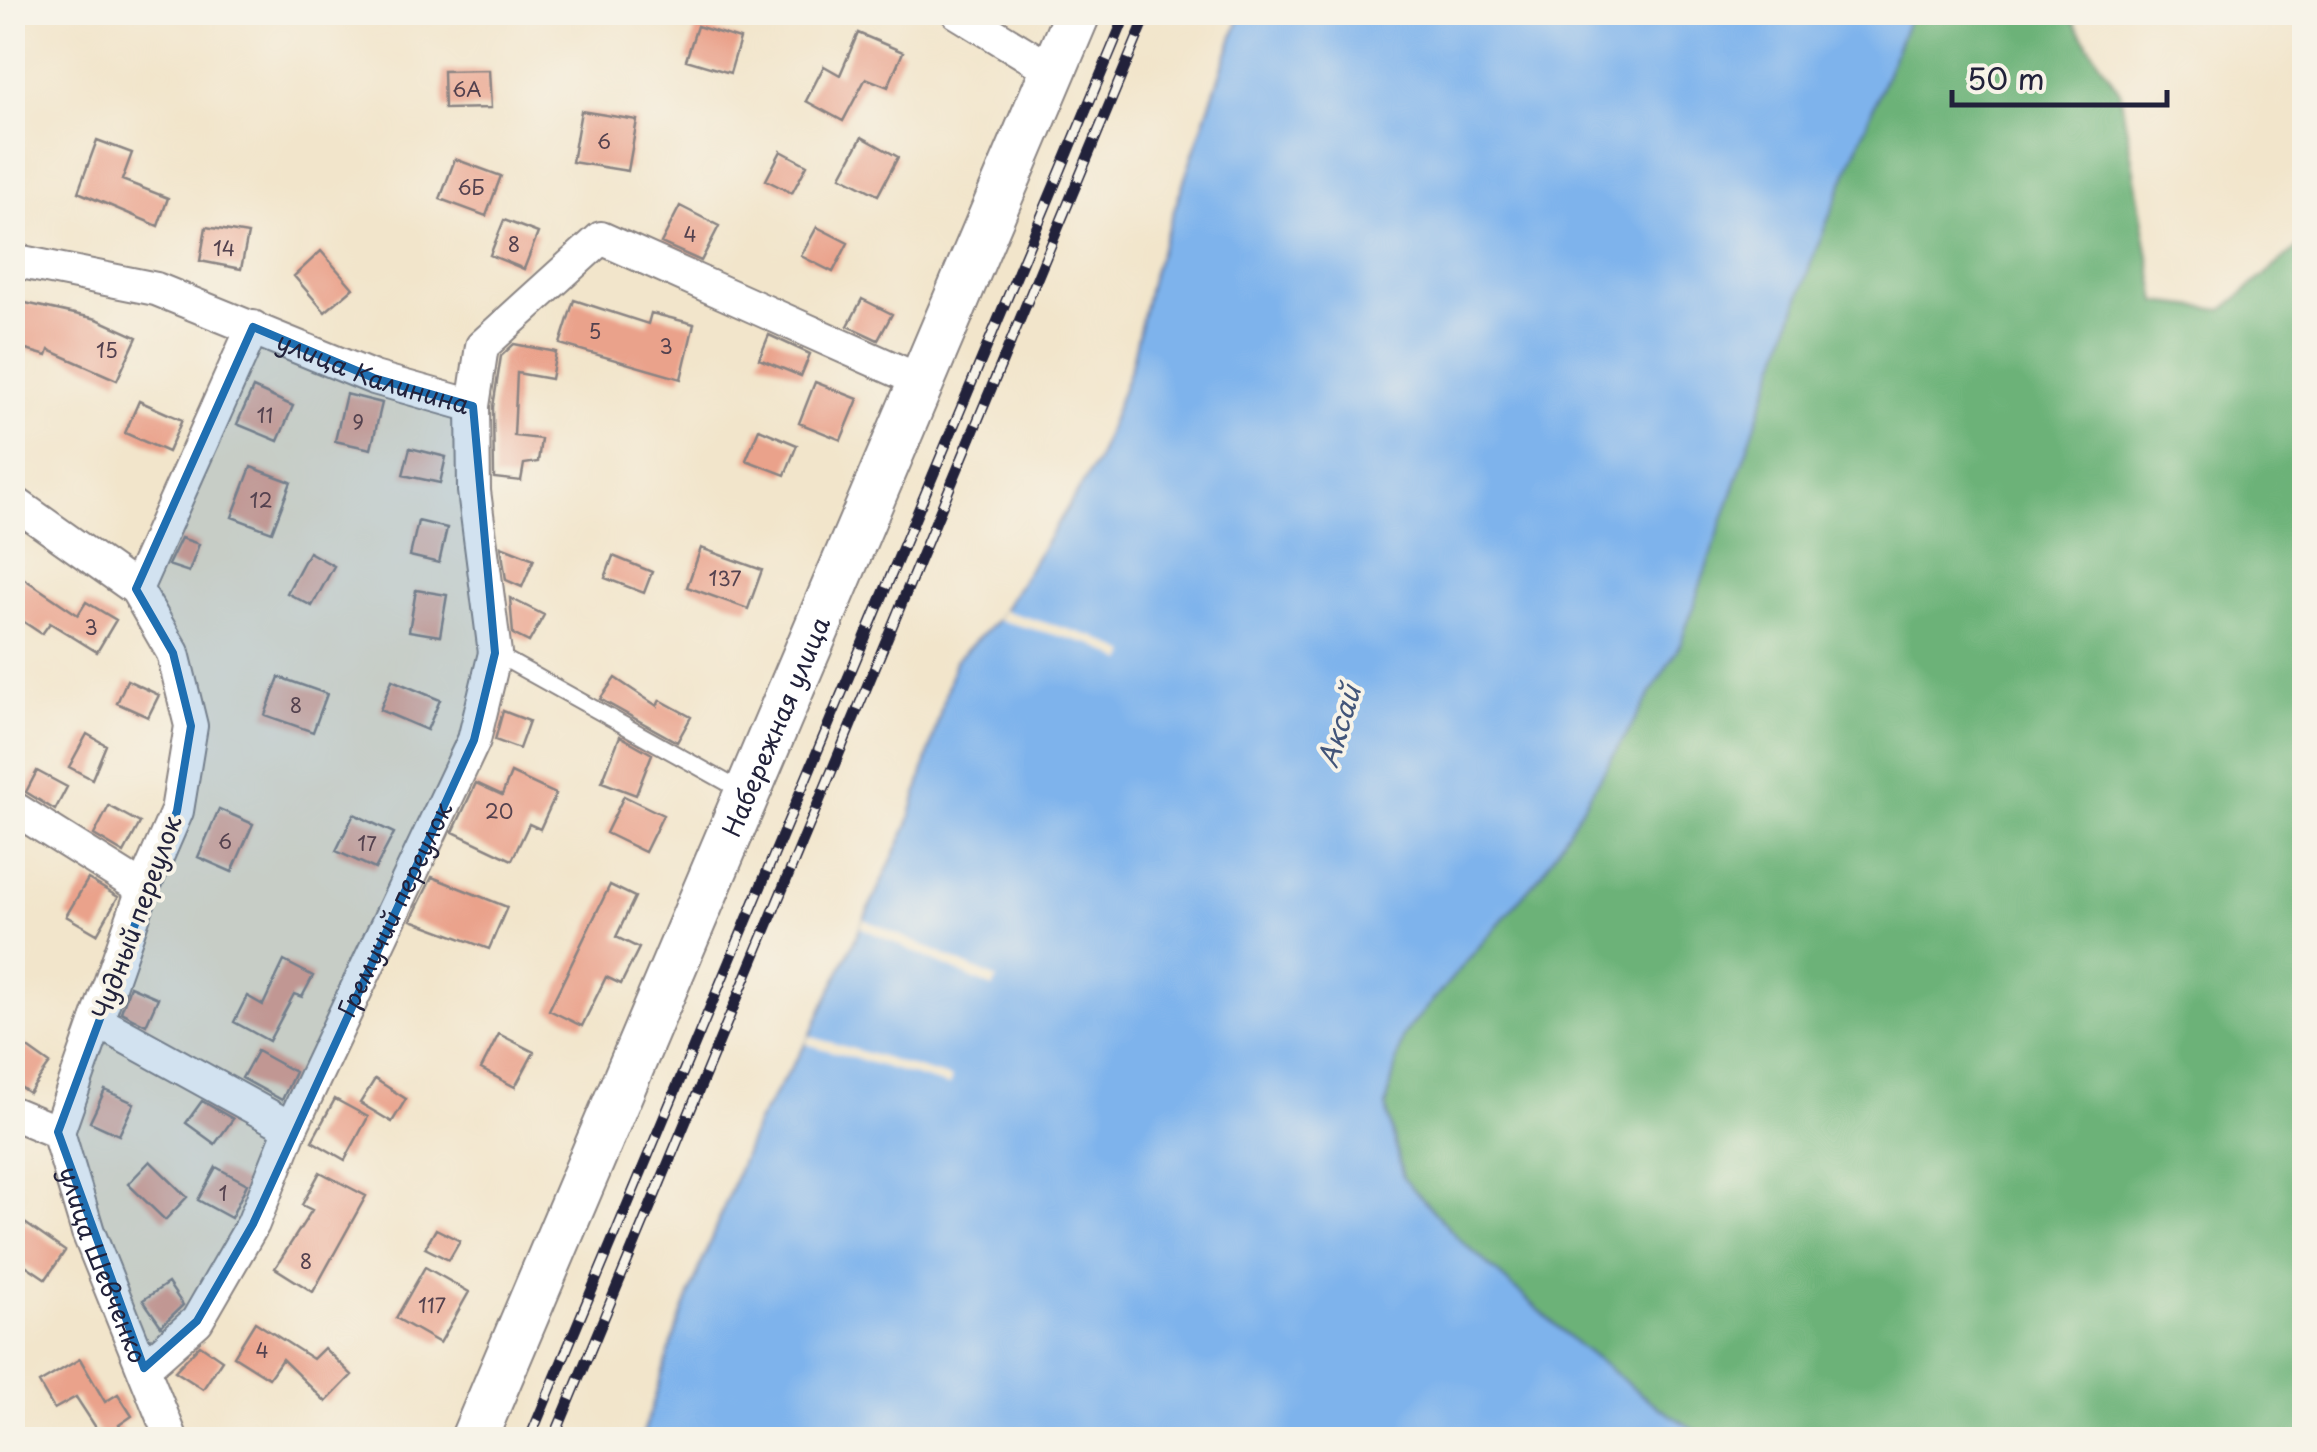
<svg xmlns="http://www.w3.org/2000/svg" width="2317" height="1452" font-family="'Playpen Sans',sans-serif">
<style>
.forest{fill:#6cb278;stroke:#476a5a;stroke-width:2.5}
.water{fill:#7eb3ec;stroke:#506a94;stroke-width:2.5}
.pier{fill:#f2e5cb}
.building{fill:#eaa28b}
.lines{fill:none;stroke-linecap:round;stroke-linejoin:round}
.lane-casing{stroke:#8a8483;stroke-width:19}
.street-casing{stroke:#8a8483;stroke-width:36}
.secondary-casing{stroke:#8a8483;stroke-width:49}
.lane{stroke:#fff;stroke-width:15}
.street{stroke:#fff;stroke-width:32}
.secondary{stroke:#fff;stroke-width:45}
.rail-casing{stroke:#22223b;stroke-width:11}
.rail{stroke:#f7f3e8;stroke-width:8;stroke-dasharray:22;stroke-linecap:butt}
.marked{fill:#1f6fb2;fill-opacity:0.2;stroke:#1f6fb2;stroke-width:8;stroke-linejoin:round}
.labels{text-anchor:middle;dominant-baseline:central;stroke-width:8;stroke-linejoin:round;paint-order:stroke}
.number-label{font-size:20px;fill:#54424f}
.street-label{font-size:25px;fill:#22223b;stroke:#f7f3e8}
.water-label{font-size:28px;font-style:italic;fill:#425579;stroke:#f7f3e8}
</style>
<rect width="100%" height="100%" fill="#f7f3e8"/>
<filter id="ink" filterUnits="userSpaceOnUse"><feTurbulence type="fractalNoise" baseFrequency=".01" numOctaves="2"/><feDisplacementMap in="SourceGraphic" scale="20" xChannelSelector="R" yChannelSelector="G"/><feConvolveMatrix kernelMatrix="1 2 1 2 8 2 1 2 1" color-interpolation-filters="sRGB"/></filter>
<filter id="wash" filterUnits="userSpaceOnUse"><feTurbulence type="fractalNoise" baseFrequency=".0048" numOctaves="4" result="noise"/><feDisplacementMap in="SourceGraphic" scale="40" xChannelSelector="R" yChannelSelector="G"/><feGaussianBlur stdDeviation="2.25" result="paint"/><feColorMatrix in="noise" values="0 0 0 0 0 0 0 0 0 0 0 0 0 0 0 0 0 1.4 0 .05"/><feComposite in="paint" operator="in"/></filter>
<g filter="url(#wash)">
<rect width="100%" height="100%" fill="#f2e5cb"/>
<path class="forest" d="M1911 13H2059L2073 21 2120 92 2157 302 2223 310 2304 242V1439H1710L1659 1408 1577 1344 1458 1238 1403 1178 1386 1106 1403 1035 1543 872 1813 257Z"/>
<path class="water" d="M1241 13H1911L1813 257 1680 645 1543 872 1403 1035 1386 1106 1403 1178 1458 1238 1577 1344 1659 1408 1710 1439 641 1440 680 1319 757 1122 806 1044 908 825 955 661 997 620 1097 461 1131 366 1151 278Z"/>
<path class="pier" d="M1002 610 1095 637 1128 653 1124 662 1094 645 997 620Z
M864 919 997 979 993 988 860 927Z
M809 1036 952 1078 949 1086 806 1044Z"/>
<g id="blocks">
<path class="building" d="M697 26 740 39 730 73 686 60Z
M858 33 903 52 888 87 866 78 843 121 806 101 824 66 840 75Z
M489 70 491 108 444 109 443 71Z
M581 111 637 120 628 171 572 162Z
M862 137 898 157 878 195 841 176Z
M97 140 132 153 122 180 168 198 158 226 78 192Z
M781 151 807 165 792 193 766 180Z
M455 159 501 176 486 216 440 199Z
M680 206 719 226 701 261 661 243Z
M504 220 538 233 524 269 490 255Z
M206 227 248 234 241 269 200 261Z
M817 227 848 243 833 272 801 256Z
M321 251 353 288 325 312 294 276Z
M862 299 892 314 878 340 848 326Z
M12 300 97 319 137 337 117 380 49 350 47 356 12 346Z
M574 300 648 324 651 313 694 324 681 379 560 344Z
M769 335 810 354 801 376 759 359Z
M514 344 556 352 551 379 517 373 514 436 541 439 538 462 524 464 521 481 494 478 493 407 501 356Z
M815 382 858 399 841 440 799 423Z
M253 388 293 406 278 441 237 424Z
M346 394 382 403 371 449 335 441Z
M139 401 182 420 168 452 125 433Z
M759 429 797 445 785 475 746 460Z
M410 448 446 457 440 483 403 475Z
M251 467 291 482 272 532 232 517Z
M418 521 447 528 439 563 410 556Z
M181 538 199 544 189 572 168 565Z
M501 546 534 559 522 587 506 580Z
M701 548 762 570 748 609 687 587Z
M309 552 334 566 312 606 287 593Z
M613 556 652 572 644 593 605 578Z
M23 578 78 615 86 602 116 620 97 652 50 623 42 634 12 614V593Z
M416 590 447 595 440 636 409 631Z
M510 598 544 615 529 642 513 634Z
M279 677 327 694 313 732 265 715Z
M615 678 657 706 660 700 691 717 677 742 600 699Z
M127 680 159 695 148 717 117 703Z
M392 680 440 700 427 730 380 710Z
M503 711 529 721 519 749 495 740Z
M87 734 106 745 92 779 69 767Z
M620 736 652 754 636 795 602 782Z
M37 771 67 787 55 810 26 792Z
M511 773 556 794 540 829 529 824 512 860 453 832 476 783 502 795Z
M624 796 663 815 645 852 606 833Z
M109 806 140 823 124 853 94 835Z
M219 809 253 824 232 872 198 857Z
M354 814 394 833 375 869 336 851Z
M432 877 507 907 489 949 411 920Z
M88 879 118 897 97 934 66 916Z
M610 885 635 897 616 937 639 948 621 984 606 977 582 1026 549 1010Z
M284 961 313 976 302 997 294 994 269 1041 234 1022 247 996 263 1005Z
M130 986 158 998 146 1025 121 1012Z
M499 1034 534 1052 515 1087 481 1069Z
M12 1037 50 1064 29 1093 12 1081Z
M257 1051 295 1072 282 1100 242 1078Z
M375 1079 406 1099 392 1122 360 1103Z
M105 1090 134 1103 119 1135 90 1122Z
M335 1099 368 1117 345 1160 312 1141Z
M202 1101 233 1119 215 1144 186 1123Z
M150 1161 187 1197 165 1220 128 1184Z
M216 1167 247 1184 231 1218 198 1200Z
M320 1172 366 1196 313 1292 275 1268 312 1210 302 1205Z
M12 1214 65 1251 46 1279 12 1256Z
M436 1229 460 1241 449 1260 425 1248Z
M425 1267 469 1292 440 1343 396 1318Z
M168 1283 183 1305 161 1326 143 1300Z
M255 1322 313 1359 324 1348 352 1375 326 1402 282 1359 269 1378 234 1356Z
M200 1345 222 1360 203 1389 175 1371Z
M80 1359 105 1402 118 1394 132 1416 119 1425 127 1440H104L76 1397 54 1409 39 1383Z"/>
</g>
</g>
<g filter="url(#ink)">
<use href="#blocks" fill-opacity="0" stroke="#8a8483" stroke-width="2.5"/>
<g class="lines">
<g class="lane-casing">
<path id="lane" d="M496 654 742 791"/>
</g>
<g class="street-casing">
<g id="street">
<path d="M957 12 1055 72"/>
<path id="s1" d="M12 260 156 289 374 378 473 406 482 346 601 238 925 383"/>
<path d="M12 501 136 589 173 653 191 726 177 811 143 889 58 1132"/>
<path d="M136 589 253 327"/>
<path d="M12 807 143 889"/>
<path d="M97 1021 291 1128"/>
<path id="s2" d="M12 1113 58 1132 88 1232 172 1440"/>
<path id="s3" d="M144 1368 197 1321 253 1224 291 1128 474 740 495 653 474 491 473 406"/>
</g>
</g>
<g class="secondary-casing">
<g id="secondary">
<path id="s4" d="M473 1440 1078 12"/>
</g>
</g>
<use href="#lane" class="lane"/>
<use href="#street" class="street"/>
<use href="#secondary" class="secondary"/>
<g class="rail-casing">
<path id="rail" d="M529 1440 1127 12
M553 1440 1148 12"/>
</g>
<use href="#rail" class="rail"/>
</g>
</g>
<path class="marked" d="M253 327 374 378 473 406 495 653 474 740 253 1224 197 1321 144 1368 58 1132 177 811 191 726 173 653 136 589Z"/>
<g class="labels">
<g class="number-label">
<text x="467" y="89">6А</text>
<text x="604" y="141">6</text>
<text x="471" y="187">6Б</text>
<text x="690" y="234">4</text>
<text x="514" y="244">8</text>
<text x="224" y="248">14</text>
<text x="595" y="331">5</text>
<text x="666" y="346">3</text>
<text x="107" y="350">15</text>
<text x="265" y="415">11</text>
<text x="358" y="422">9</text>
<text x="261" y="500">12</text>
<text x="725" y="578">137</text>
<text x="91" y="627">3</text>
<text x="296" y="705">8</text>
<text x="499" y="811">20</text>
<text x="225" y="841">6</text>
<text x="367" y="843">17</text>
<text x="223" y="1193">1</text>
<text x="306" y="1261">8</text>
<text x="432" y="1305">117</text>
<text x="262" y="1350">4</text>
</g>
<g class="street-label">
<text stroke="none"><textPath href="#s1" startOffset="380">улица Калинина</textPath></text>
<text stroke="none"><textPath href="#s4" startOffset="775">Набережная улица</textPath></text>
<text stroke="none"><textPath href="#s3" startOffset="528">Гремучий переулок</textPath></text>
<text transform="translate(136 917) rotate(-70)">Чудный переулок</text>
<text stroke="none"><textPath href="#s2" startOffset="190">улица Шевченко</textPath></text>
</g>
<g class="water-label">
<text transform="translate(1338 726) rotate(-73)">Аксай</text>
</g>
</g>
<rect width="2317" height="1452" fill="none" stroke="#f7f3e8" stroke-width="50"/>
<path d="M1952 90v15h215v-15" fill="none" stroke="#22223b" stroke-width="5"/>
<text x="1967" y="90" font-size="30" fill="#22223b" stroke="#f7f3e8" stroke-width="8" paint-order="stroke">50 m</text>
</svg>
